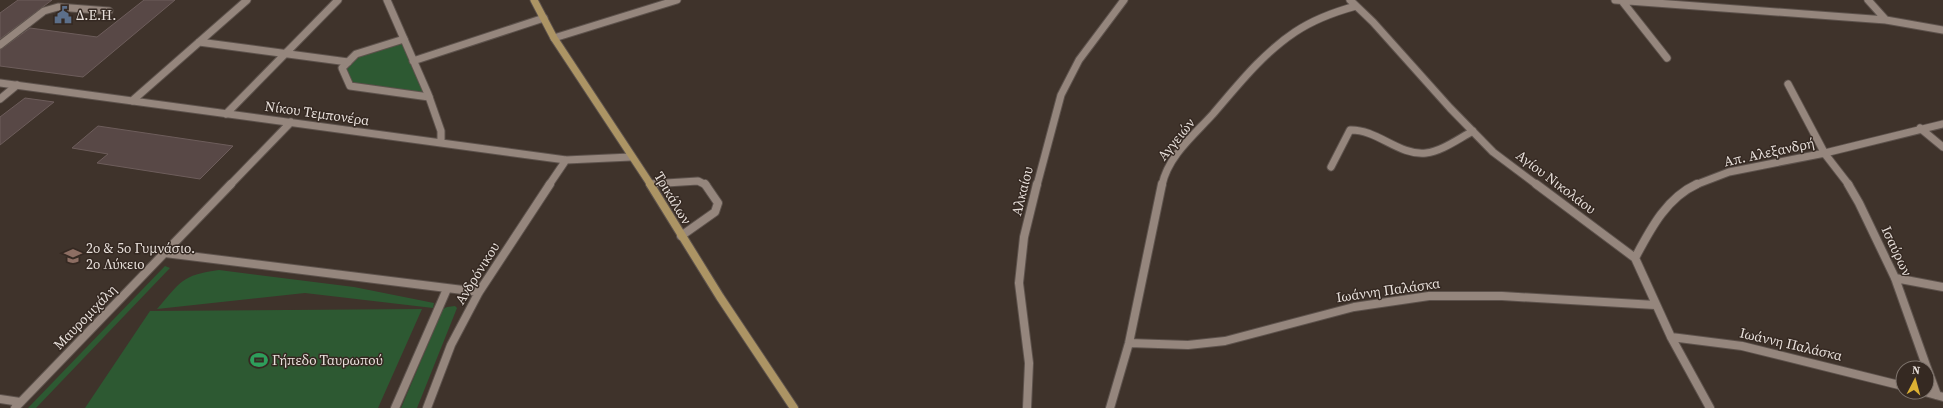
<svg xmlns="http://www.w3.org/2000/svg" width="1943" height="408" font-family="'Source Serif 4',serif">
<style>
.green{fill:#2d5932}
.building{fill:#584846;stroke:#6d5d5b}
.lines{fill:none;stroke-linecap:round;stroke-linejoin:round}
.service-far1-casing{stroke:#5d524c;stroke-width:9}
.service-casing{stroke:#5d524c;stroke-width:10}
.pedestrian-casing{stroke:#5d524c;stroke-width:9}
.minor-far1-casing{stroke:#5d524c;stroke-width:9}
.minor-casing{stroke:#5d524c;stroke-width:10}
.secondary-far1-casing{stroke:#5d524c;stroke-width:9}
.secondary-casing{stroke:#5d524c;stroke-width:10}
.service-far1{stroke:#95867d;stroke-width:7}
.service{stroke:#95867d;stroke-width:8}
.pedestrian{stroke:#95867d;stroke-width:7}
.minor-far1{stroke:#95867d;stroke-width:7}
.minor{stroke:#95867d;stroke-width:8}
.secondary-far1{stroke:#ac9464;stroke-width:7}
.secondary{stroke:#ac9464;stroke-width:8}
.labels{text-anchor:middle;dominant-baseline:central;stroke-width:3;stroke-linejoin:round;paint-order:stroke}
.poi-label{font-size:14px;fill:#e9e1dc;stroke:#352922;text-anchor:start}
.street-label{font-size:14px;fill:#e9e1dc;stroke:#352922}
</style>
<rect width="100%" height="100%" fill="#3f332b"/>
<path class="green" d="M404 41 427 95 352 84 346 68 357 56Z
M165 266 170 268 36 408H28Z
M219 270 354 287 434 303 433 308 305 293 157 309C181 282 181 275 219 270Z
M455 306 457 308 417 408H401L443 309 447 307Z
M422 309 378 408H85L150 311Z"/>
<path class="building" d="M18 0H52L0 39V13Z
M144 0H175L83 77 0 66V50L30 28 97 37Z
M25 98 54 102 0 145V117Z
M98 126 233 146 200 179 97 163 108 154 72 148Z"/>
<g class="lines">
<g class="service-far1-casing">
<path id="service-far1" d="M0 45 44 11 58 7 109 11
M0 99 17 85
M650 184 698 181 706 185"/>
</g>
<g class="service-casing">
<path id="service" d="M681 236 715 212 718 203 705 184
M395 408 447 289"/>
</g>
<g class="pedestrian-casing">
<path id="pedestrian" d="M404 39 356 54 342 68 350 86 429 97"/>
</g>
<g class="minor-far1-casing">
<path id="minor-far1" d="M387 0 428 94 441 131V143
M1350 0 1373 22 1450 108 1493 152 1537 185
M1615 0 1886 20 1943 30
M1868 0 1886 20
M1622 1 1667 58
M554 38 677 0
M199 42 348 62
M413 61 544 18
M0 83 566 160 631 157
M1788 84 1825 154 1849 185
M132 101 247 0
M226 114 338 0
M1920 128 1943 147
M1331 167 1350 130C1377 129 1399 156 1426 153 1442 151 1458 139 1473 131
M230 185 291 122
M549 185 566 160
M1037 185 1061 95 1079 60 1124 0
M1162 185C1168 156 1194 135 1213 114 1238 85 1262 54 1295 32 1313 20 1334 12 1356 6
M1695 185 1729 172 1825 153 1943 124"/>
</g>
<g class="minor-casing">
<path id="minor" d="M1536 184 1635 258 1671 337 1710 408
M1848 184 1859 203 1895 278 1927 368
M165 253 479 292
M1635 258C1650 230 1666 198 1697 184
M1895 278 1943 287
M1671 337 1742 346 1903 386
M1129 343 1188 345 1225 341 1354 307 1429 296H1502L1655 305
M1927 368 1937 395
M1925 392 1943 397
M0 399 20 402
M15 408 231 184
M427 408 451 345 479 292 550 184
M1027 408 1029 363 1019 283 1024 237 1037 184
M1110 408 1129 343 1162 184"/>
</g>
<g class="secondary-far1-casing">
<path id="secondary-far1" d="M534 0 554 38 651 185"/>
</g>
<g class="secondary-casing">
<path id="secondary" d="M650 184 720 297 794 408"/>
</g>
<use href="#service-far1" class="service-far1"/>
<use href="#service" class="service"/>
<use href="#pedestrian" class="pedestrian"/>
<use href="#minor-far1" class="minor-far1"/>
<use href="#minor" class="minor"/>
<use href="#secondary-far1" class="secondary-far1"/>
<use href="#secondary" class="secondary"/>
</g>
<defs>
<g id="civic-bare" transform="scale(1.38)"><path d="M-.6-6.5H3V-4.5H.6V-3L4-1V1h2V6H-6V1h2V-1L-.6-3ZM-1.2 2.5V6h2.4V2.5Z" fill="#5c6f8a" stroke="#352922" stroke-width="2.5" paint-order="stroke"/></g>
<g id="school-bare" transform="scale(1.38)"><path d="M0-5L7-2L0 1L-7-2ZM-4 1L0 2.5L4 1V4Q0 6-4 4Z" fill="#8d6e63" stroke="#352922" stroke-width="2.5" paint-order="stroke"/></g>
<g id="stadium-bare" transform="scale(1.38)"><path d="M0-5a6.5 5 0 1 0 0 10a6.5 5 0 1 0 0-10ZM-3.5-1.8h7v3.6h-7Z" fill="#2e9e5b" stroke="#352922" stroke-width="2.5" paint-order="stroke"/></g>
</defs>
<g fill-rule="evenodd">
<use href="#civic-bare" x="63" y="15"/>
<use href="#school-bare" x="73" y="256"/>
<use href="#stadium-bare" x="259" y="360"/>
</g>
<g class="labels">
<g class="poi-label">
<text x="76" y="15">Δ.Ε.Η.</text>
<text x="86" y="248">2ο &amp; 5ο Γυμνάσιο.<tspan x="86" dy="16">2ο Λύκειο</tspan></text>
<text x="272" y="360">Γήπεδο Ταυρωπού</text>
</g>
<g class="street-label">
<text transform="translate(317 113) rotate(8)">Νίκου Τεμπονέρα</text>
<text transform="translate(1176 139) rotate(-51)">Αγγειών</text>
<text transform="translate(1769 152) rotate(-12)">Απ. Αλεξανδρή</text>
<text transform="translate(1556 182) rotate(37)">Αγίου Νικολάου</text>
<text transform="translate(1022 191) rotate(-76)">Αλκαίου</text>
<text transform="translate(673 198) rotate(59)">Τρικάλων</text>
<text transform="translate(1897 251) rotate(65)">Ισαύρων</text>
<text transform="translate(477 273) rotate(-58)">Ανδρόνικου</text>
<text transform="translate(1388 290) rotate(-8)">Ιωάννη Παλάσκα</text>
<text transform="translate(85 317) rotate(-46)">Μαυρομιχάλη</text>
<text transform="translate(1791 344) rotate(13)">Ιωάννη Παλάσκα</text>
</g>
</g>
<g transform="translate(1915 380) rotate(6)"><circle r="19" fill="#352922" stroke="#7d736c"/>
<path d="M0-3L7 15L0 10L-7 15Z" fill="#ddb133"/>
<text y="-6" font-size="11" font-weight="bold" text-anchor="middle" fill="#e9e1dc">N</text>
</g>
</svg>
